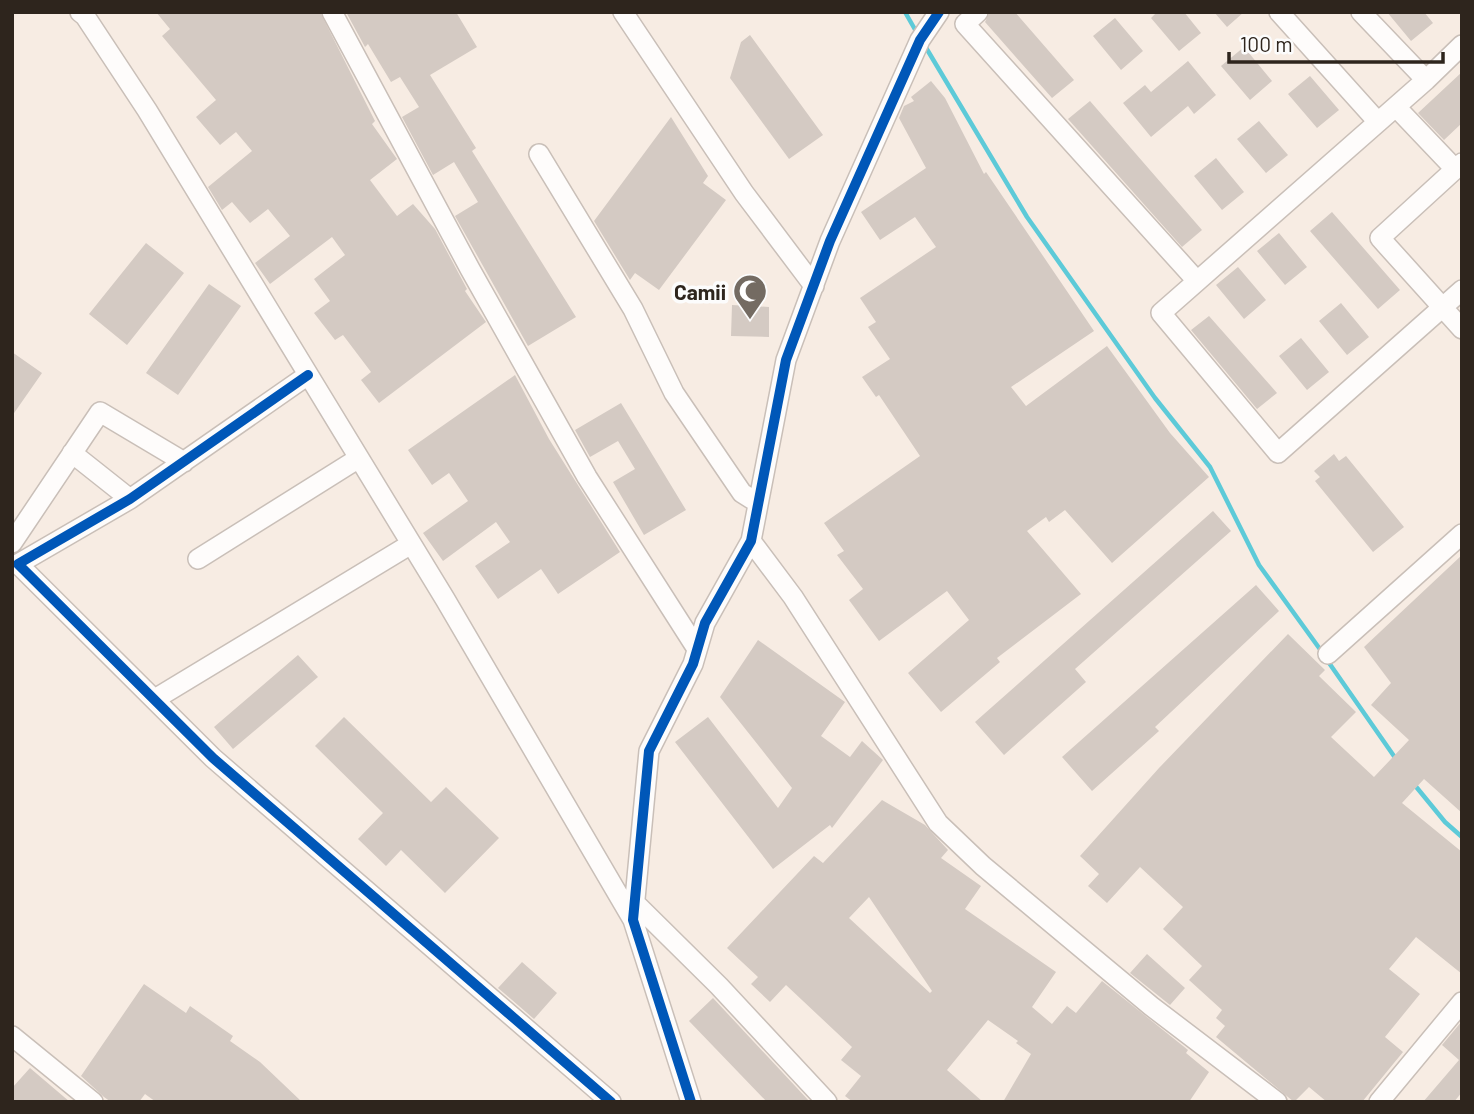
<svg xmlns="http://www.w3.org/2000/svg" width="1474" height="1114" font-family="Barlow,sans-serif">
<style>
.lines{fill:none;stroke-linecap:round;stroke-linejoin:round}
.stream{stroke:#5dcad8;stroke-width:4.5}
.building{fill:#d4cac3;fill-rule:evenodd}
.minor-casing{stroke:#c9bfb8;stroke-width:22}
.minor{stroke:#fefcfb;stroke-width:19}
.cycleway-casing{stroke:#fcfcfc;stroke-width:15}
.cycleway{stroke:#0057b8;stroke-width:10}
.labels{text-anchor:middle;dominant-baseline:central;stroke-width:7;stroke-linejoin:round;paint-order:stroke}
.poi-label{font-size:21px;font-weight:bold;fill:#2e251d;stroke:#fcfcfc;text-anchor:end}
</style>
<rect width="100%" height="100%" fill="#f7ece3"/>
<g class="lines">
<path class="stream" d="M905 12 917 33
M925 46 1027 217 1155 398 1210 467 1259 565 1322 652
M1327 660 1396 759
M1413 783 1445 822 1462 837"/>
</g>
<path class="building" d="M156 12H320L375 121 372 124 397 159 370 180 397 216 413 204 435 229 467 289 465 291 486 322 379 403 361 380 371 372 343 335 335 340 314 313 330 301 314 279 345 255 332 237 270 284 255 263 290 236 268 209 250 223 232 202 222 210 208 187 252 151 236 132 220 145 196 117 216 100 162 36 170 29Z
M346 12H456L477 47 430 75 476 148 472 151 576 317 528 346 455 216 478 202 454 162 433 175 402 117 419 107 400 77 391 82 368 44 365 47Z
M990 12H1015L1074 80 1052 98 985 22Z
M1157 12H1184L1201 33 1179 51 1151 18Z
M1214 12H1244L1227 27Z
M1387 12H1424L1433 23 1411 41Z
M1115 18 1143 51 1121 70 1093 36Z
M750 35 823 135 789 159 730 78 741 42Z
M1244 47 1272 81 1250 100 1221 66Z
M1188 61 1216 95 1194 114 1188 106 1151 137 1123 103 1145 85 1151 92Z
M1462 72V123L1444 140 1418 113Z
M1310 76 1339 110 1317 128 1288 94Z
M931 81 945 98 984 174 986 172 1094 331 1011 387 1026 406 1107 346 1170 433 1209 477 1112 563 1065 510 1049 522 1046 517 1027 531 1081 594 997 658 1000 662 941 712 908 673 969 620 947 591 879 641 849 600 863 589 837 555 844 551 824 523 920 456 879 395 876 397 862 377 890 359 868 327 876 322 860 298 936 247 915 217 880 240 861 212 926 168 899 118 904 106 914 101 911 97Z
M1090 101 1202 230 1182 247 1068 119Z
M671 117 708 176 703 183 726 200 659 290 635 273 630 280 594 221Z
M1259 121 1288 155 1266 173 1237 139Z
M1216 158 1244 192 1222 210 1194 176Z
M1332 212 1400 290 1378 309 1310 231Z
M1279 233 1307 267 1285 285 1257 251Z
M146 243 184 273 127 345 89 314Z
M1238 267 1266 300 1244 319 1216 285Z
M209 284 241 306 178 395 146 373Z
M1341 303 1369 337 1347 355 1319 321Z
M732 305 769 307V337L731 336Z
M1209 316 1277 393 1257 409 1191 330Z
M1301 338 1329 372 1307 390 1279 356Z
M12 352 42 373 12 416Z
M515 375 549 439 620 552 558 594 541 569 498 599 475 566 510 542 496 522 443 561 423 533 468 501 449 473 432 485 408 450Z
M621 403 686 510 644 535 613 482 635 469 618 441 590 457 575 430Z
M1334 454 1339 461 1346 456 1404 527 1373 552 1315 481 1320 477 1314 471Z
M1213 511 1231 531 1075 669 1086 682 1004 755 975 722Z
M1462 555V813L1424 779 1402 803 1462 852V974L1416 937 1389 969 1420 994 1385 1037 1403 1052 1362 1102H1327L1309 1087 1294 1102 1216 1037 1225 1026 1216 1018 1222 1010 1189 980 1202 966 1163 929 1183 907 1140 867 1107 903 1088 886 1099 874 1080 856 1159 768 1288 634 1325 670 1319 676 1356 712 1331 737 1374 777 1409 740 1371 705 1391 683 1364 647Z
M1256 585 1279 611 1155 727 1159 731 1092 791 1062 757Z
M758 640 845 702 821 736 850 757 862 741 883 760 832 828 830 825 773 869 675 742 708 717 778 808 792 788 720 697Z
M298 655 318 677 233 749 214 727Z
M344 717 431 802 446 787 499 838 445 893 401 850 386 866 358 839 383 813 315 746Z
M882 800 925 825 948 850 941 858 981 886 965 909 1056 972 1032 1007 1052 1024 1067 1006 1076 1013 1102 981 1188 1050 1186 1053 1209 1072 1189 1102H1003L1031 1054 1016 1043 1018 1041 988 1020 947 1070 983 1102H853L845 1096 861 1076 841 1060 852 1047 786 985 770 1002 751 984 758 977 727 948 814 856 823 863ZM869 897 932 991 930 993 849 918Z
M1147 954 1185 988 1170 1005 1130 973Z
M522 962 557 993 534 1019 498 988Z
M144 984 186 1013 190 1006 233 1036 230 1041 260 1062 302 1102H156L145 1094 139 1102H111L104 1097 81 1076Z
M713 998 810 1102H767L689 1021Z
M1462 1021V1092L1454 1102H1423L1459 1060 1442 1045Z
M30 1068 70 1102H12V1088Z"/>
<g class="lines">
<g class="minor-casing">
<path id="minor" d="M80 12 85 16 147 110 445 599 633 920
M332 12 470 269 587 477 697 649
M623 12 744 193 814 286
M978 12 965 24 1197 281
M1279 12 1378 122
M1361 12 1426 80
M1462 45 1426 80 1161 313 1278 453 1462 290
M1396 107 1455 169
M539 154 633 309 674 393 742 493 758 503
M1462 163 1380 238 1462 329
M308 375 130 499 18 564 213 758 611 1102
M72 453 130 499
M751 541 793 597 938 823 983 866 1151 1006 1277 1102
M12 543 100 412 184 462
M198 559 359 458
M1328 654 1462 534
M155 699 411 544
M634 902 719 986 827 1102
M12 1036 93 1102
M691 1102 633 920 649 751 693 664 705 623 751 541 786 360 830 241 920 40 939 12
M1379 1102 1462 1002"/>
</g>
<use href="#minor" class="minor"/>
<g class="cycleway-casing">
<path id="cycleway" d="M308 375 130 499 18 564 213 758 611 1102
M691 1102 633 920 649 751 693 664 705 623 751 541 786 360 830 241 920 40 939 12"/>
</g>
<use href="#cycleway" class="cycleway"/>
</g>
<defs>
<g id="mosque-pin" transform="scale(1.75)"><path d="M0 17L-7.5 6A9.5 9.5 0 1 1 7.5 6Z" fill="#746b62" stroke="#fcfcfc"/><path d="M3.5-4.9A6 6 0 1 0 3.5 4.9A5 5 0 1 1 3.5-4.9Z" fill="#fff"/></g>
</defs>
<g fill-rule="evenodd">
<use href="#mosque-pin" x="750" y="291"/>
</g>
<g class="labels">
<g class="poi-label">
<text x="726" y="291">Camii</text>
</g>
</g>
<rect width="1474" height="1114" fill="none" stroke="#2e251d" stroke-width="28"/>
<path d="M1229 52v10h214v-10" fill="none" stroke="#2e251d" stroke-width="3.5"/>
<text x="1240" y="52" font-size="21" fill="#2e251d" stroke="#fcfcfc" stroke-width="5" paint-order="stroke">100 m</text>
</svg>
